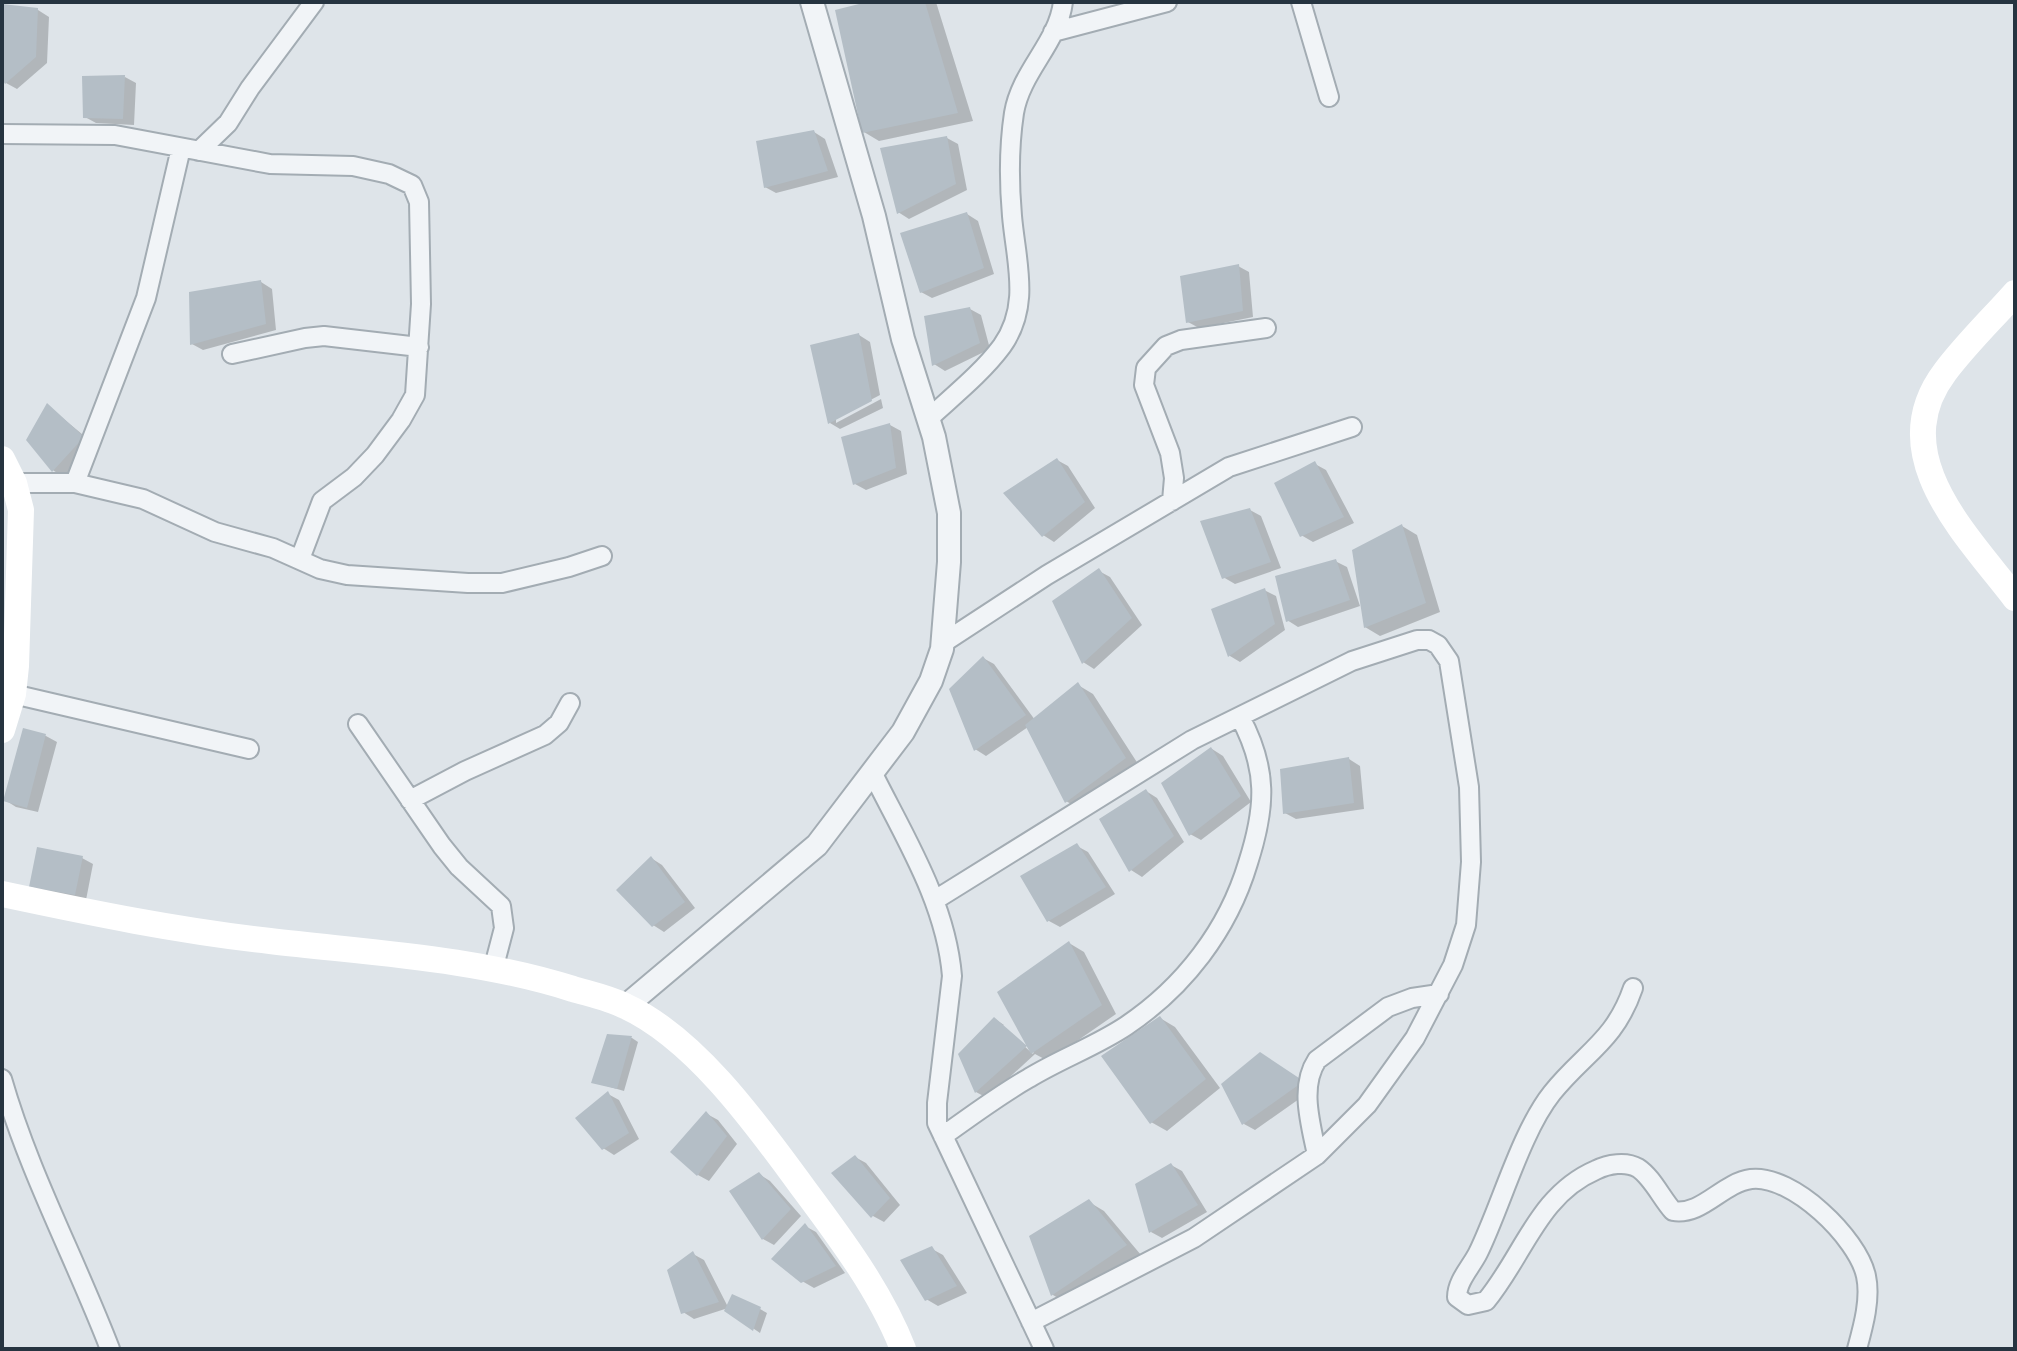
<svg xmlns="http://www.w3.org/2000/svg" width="2017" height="1351" font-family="Ubuntu,sans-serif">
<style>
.shadow{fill:#0003}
.building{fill:#b4bec6}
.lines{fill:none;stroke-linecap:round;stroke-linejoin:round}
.minor-casing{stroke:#a3acb3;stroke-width:22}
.tertiary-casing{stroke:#a3acb3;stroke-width:26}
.minor{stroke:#f1f4f7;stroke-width:18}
.tertiary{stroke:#f1f4f7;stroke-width:22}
.secondary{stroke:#fff;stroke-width:26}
</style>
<rect width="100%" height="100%" fill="#dee4e9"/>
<path class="shadow" d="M876 2H936L973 121 879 141 864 132Z
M2 8 38 10 49 17 47 63 17 89 6 83 2 74Z
M125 77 136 83 134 125 96 123 85 117Z
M814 132 825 139 838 177 776 193 765 187Z
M947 138 958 144 967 190 909 219 898 212Z
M967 214 978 221 994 274 932 298 921 292Z
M1238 266 1249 272 1253 317 1199 328 1188 322Z
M261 282 272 289 276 330 203 350 192 344Z
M970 309 981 315 990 349 945 371 934 364Z
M859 335 870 342 880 395 836 418V423L881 399 883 408 840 429 830 423Z
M48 406 94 444 65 477 54 471 28 440Z
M890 425 901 431 907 474 866 490 855 484Z
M1057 460 1068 466 1095 508 1054 542 1043 535Z
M1315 464 1326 470 1354 523 1313 542 1301 535Z
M1250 510 1261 516 1281 568 1235 584 1223 577Z
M1402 526 1417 535 1440 612 1380 636 1365 627Z
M1335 561 1347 567 1360 606 1298 627 1287 620Z
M1099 571 1110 577 1142 625 1094 669 1083 662Z
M1264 590 1276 596 1285 630 1240 662 1230 656 1214 610Z
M983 658 994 664 1035 720 1078 685 1093 694 1140 767 1081 810 1066 801 1028 727 986 756 975 749Z
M24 730 46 736 57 742 38 812 16 807 5 800Z
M1212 749 1223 756 1251 802 1201 840 1190 834Z
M1349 759 1360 766 1364 809 1296 819 1285 813Z
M1146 791 1157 798 1184 842 1142 877 1131 870Z
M1077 846 1088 852 1115 894 1060 927 1049 921 1023 876Z
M82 858 93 864 86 900 42 892 31 886Z
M651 858 662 865 695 908 664 932 653 925Z
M1069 943 1084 952 1116 1014 1048 1061 1035 1054 987 1098 976 1092 961 1055 995 1019 1004 1025 1002 1026 1033 1054Z
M1160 1018 1175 1027 1220 1088 1167 1131 1151 1122Z
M608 1037 632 1038 638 1042 624 1091 593 1082Z
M1261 1054 1309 1092 1255 1130 1244 1124Z
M608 1094 619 1100 639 1139 614 1155 603 1148Z
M707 1114 718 1120 737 1144 709 1181 698 1175Z
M855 1157 866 1163 900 1205 884 1222 873 1216Z
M1171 1165 1182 1171 1207 1212 1162 1238 1151 1232Z
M759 1174 770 1181 801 1216 774 1245 763 1239Z
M1089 1202 1104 1211 1141 1255 1068 1304 1053 1295 1031 1237Z
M805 1226 816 1232 845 1273 814 1288 802 1281Z
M932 1249 943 1255 967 1293 938 1306 926 1299Z
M693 1254 704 1260 728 1307 760 1309 767 1313 760 1333 725 1309 694 1319 683 1312Z"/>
<path class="building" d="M867 2H925L958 113 862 133 835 10Z
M2 4 38 8 36 57 5 84 2 79Z
M125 75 123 119 83 118 82 76Z
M814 130 828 171 764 188 756 141Z
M947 136 956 184 897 214 880 148Z
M967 212 984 268 920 293 900 233Z
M1239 264 1243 311 1186 323 1180 276Z
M261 280 266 324 190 345 189 292Z
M970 307 980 343 932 366 924 316Z
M859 333 872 401 828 424 810 345Z
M47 403 84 437 52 472 26 440Z
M890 423 896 468 853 485 841 437Z
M1057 458 1085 502 1042 537 1003 493Z
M1315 461 1344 517 1300 537 1274 483Z
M1250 508 1271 562 1222 579 1200 521Z
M1402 524 1426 603 1364 628 1352 550Z
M1336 559 1350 600 1286 622 1275 576Z
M1099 568 1132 618 1082 664 1052 601Z
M1265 588 1275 624 1228 657 1211 609Z
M983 656 1026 715 974 751 949 689Z
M1078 682 1126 758 1065 803 1025 725Z
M23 728 46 734 27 808 3 801Z
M1211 747 1241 796 1189 836 1161 783Z
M1349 757 1354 803 1283 814 1280 769Z
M1146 789 1174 836 1129 872 1099 819Z
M1077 843 1106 887 1047 922 1020 876Z
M37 847 83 856 75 895 29 887Z
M651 856 685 902 652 927 616 890Z
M1069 941 1102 1005 1031 1054 997 992Z
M1160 1016 1206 1079 1150 1124 1101 1056Z
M994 1017 1027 1046 975 1093 958 1054Z
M607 1034 632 1036 617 1089 591 1083Z
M1260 1052 1308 1084 1297 1086 1242 1125 1221 1084Z
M608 1091 629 1133 602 1150 575 1118Z
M706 1111 727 1136 697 1176 670 1152Z
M855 1155 890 1198 871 1218 831 1173Z
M1171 1163 1198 1205 1149 1233 1135 1184Z
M759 1172 791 1209 762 1240 729 1191Z
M1089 1199 1127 1245 1051 1296 1029 1236Z
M805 1223 836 1266 801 1283 771 1259Z
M932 1246 957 1286 925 1301 900 1260Z
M693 1251 719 1302 681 1314 667 1270Z
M732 1294 761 1307 753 1331 724 1311Z"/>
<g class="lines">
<g class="minor-casing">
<path id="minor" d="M1301 2 1329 97
M1053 32 1167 2
M2 134 115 135 270 164 353 166 389 174 412 185 419 202 421 304 415 395 401 420 375 455 354 477 322 501 300 559
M199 151 228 123 250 88 314 2
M232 354 305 338 324 336 419 347
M928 419C953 396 982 373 1002 346 1031 305 1016 262 1012 216 1009 182 1009 146 1014 113 1021 71 1058 43 1063 2
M14 483H75L143 499 215 532 273 548 320 569 347 575 468 583H502L569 567 602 556
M75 483 146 298 181 148
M1172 501 1174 478 1170 453 1144 385 1146 368 1166 346 1181 340 1266 328
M943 643 1047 575 1229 467 1352 427
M13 694 249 749
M358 724 442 846 459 867 501 906 504 928 493 970
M873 774C905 838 946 903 952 976L937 1103V1123L1044 1349
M410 800 465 771 545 735 559 723 570 703
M935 900 1192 740 1352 661 1417 640H1429L1438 645 1449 661 1469 787 1471 862 1466 925 1453 965 1415 1038 1367 1105 1317 1155 1194 1238 1031 1322
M1633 988C1615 1041 1584 1053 1552 1093 1521 1132 1501 1206 1478 1253 1471 1267 1457 1281 1457 1297L1468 1305 1486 1301C1524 1255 1538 1195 1596 1170 1608 1164 1626 1161 1638 1168 1652 1177 1662 1199 1673 1211 1702 1216 1722 1183 1751 1179 1792 1174 1858 1238 1866 1276 1871 1299 1863 1327 1857 1349
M2 1079C29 1173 75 1258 110 1349
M943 1136C971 1116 999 1095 1029 1078 1060 1059 1096 1046 1126 1026 1184 987 1228 930 1248 863 1266 807 1268 769 1240 717
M1317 1155C1311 1125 1299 1087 1317 1060L1388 1007 1412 998 1439 994"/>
</g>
<g class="tertiary-casing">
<path id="tertiary" d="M626 1006 817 845 903 732 931 681 942 649 949 562V513L934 437 903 339 874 216 812 2"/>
</g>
<use href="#minor" class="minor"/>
<use href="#tertiary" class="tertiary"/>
<path class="secondary" d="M2015 293C1992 319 1966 344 1945 372 1883 454 1966 534 2015 598
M2 459 14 483 21 510 16 666 13 694 2 730
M2 894C91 913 179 931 270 941 371 953 476 958 573 989 590 994 609 998 625 1006 695 1038 757 1125 801 1185 839 1236 880 1290 903 1349"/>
</g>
<rect width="2017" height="1351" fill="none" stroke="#263440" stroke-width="8"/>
</svg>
